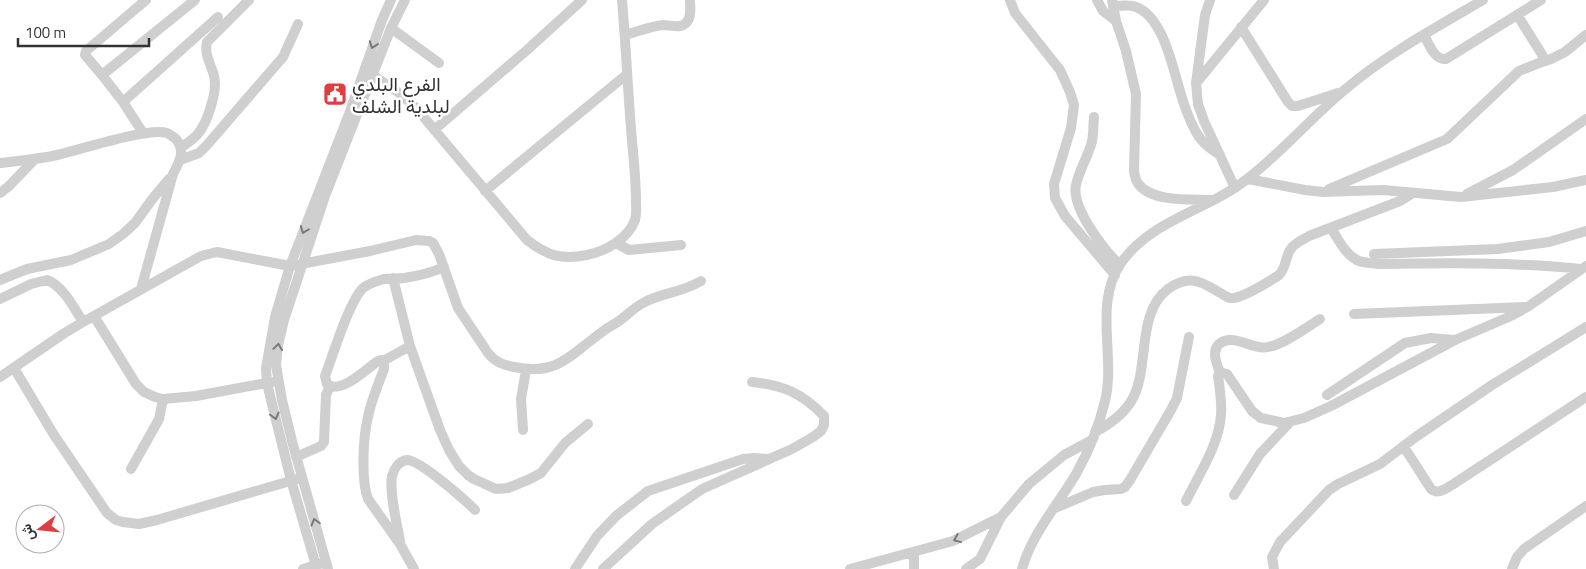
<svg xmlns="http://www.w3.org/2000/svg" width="1586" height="569" font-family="'Titillium Web',Vazirmatn,sans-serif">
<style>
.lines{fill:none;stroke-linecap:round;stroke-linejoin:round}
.minor{stroke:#cfcfcf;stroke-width:10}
.oneway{stroke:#797979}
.labels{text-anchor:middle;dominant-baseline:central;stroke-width:5;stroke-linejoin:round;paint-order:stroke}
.poi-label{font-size:19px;fill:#323232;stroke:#fff;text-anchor:start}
</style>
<rect width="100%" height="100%" fill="#fff"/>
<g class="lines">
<path class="minor" d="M1010 0 1015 13 1060 70 1070 92 1074 105 1071 128 1054 184 1055 198 1065 216 1115 275
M1097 0 1103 11 1116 21
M1112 0 1116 21 1126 51 1136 94 1134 171C1135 175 1135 179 1137 182 1150 203 1191 199 1212 200
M1210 0 1205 15 1196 83 1198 104 1204 121 1235 188
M1113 6C1121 6 1129 4 1136 7 1166 18 1174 77 1184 104 1187 113 1191 123 1196 132 1202 143 1211 149 1220 155
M1518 16 1546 61
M1241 27 1288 102 1292 106H1298L1338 93
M391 28 439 63
M625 35C637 32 651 26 663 25 671 25 680 29 686 23 692 17 690 7 690 0
M1424 35C1429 44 1434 60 1446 59L1541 0
M367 71 399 93 416 108 527 240C548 256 561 260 587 255 606 251 628 239 635 220 637 214 636 208 636 202 636 181 634 161 632 141 628 94 626 47 622 0
M102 75 195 0
M1197 82 1264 0
M123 102 102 75 85 55 86 51 146 0
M1094 117C1093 126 1094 136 1091 145 1087 158 1079 171 1076 185 1071 208 1104 250 1120 265
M434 130 527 50 582 0
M143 133 123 102 218 17
M181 148C186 144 192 140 197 135 207 124 218 91 214 76 211 64 204 55 207 42L249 0
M180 160 199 153 207 145 283 57 298 24
M0 163C19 161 39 159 57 155 79 150 149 127 167 133 170 134 173 137 176 139 186 151 179 163 173 174L141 289
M1248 179 1305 190 1323 192 1383 190 1461 197 1553 187 1586 180
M1329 189 1447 139 1519 71 1539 63 1551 59 1565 52 1586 35
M485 191 626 75
M0 193 9 186 35 159
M1467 194 1513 170 1586 119
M1331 228C1338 239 1346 256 1359 261 1365 263 1372 263 1379 264 1446 263 1514 262 1581 269
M616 243 629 250 681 245
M1374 254 1498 249 1549 242 1586 231
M393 278 410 346 440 430 449 450 459 466 468 475 474 479 496 489 508 488 530 479 541 473 565 443 588 424
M0 280 27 269 71 260 109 244 123 234 135 223 153 198 169 179
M0 299 31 284 47 280C63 286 74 308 83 322
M1354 314 1525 307
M94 316 136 384 144 392 155 397 163 399 196 396 272 382
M383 361 410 346
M14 368 54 435 107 513 116 520 123 522 139 524 157 520 297 479
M1220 373C1217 364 1211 352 1219 344 1233 332 1253 351 1268 347 1283 345 1307 327 1320 319
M0 377 63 334 83 322 201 256 217 252 290 266 370 251 416 240 429 241 433 243 439 254 458 308 488 353C495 362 503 365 514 367 558 376 570 355 602 332 607 328 613 325 619 321 627 315 634 308 643 303 660 293 681 293 701 281
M1327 395 1405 343 1431 338 1454 340
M523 430 521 399 526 370
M1095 432C1110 424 1126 413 1134 396 1149 364 1137 312 1168 289 1187 275 1199 280 1217 291 1221 293 1226 297 1230 298 1240 300 1270 281 1279 275 1286 268 1285 259 1290 250 1294 243 1302 240 1309 236L1400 201 1413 193
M1404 447 1431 489C1438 495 1445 489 1452 485L1586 397
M296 457 321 446 324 442 326 395 330 386
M131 469 159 419 163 399
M1234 495 1260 454 1290 422
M1186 501C1199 474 1219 445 1221 415 1222 402 1220 389 1218 376L1220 373H1223L1227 374 1252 411 1261 418 1284 423 1304 418 1331 406 1455 340 1511 316 1529 306 1586 266
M1053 509 1093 492 1105 490 1121 489 1125 487 1130 480 1171 410 1177 398 1189 337
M400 541C397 524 389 492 392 476 394 469 399 461 407 460 420 460 465 500 475 510
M914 552V569
M303 569 323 563
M317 569 291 480 273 408 267 383 266 368 275 317 290 266 349 114 382 20 391 0
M328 569 293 445 282 400 276 365 278 345 284 320 325 196 391 28 405 0
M414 569 400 544 368 499C361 481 363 436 368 417 371 401 378 385 384 369V362L381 360 378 361C366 369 341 395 327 384L325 376C333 355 349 302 363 288 369 283 377 281 384 279 391 278 397 279 404 278 418 276 431 273 444 267
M575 569 597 536 616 516 648 491 743 459 754 458 768 459
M603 569 652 524 702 489 792 449 813 437 821 431 824 425V416C802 393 783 385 752 382
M850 569 953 541 1001 517
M966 569 980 559 1001 517 1029 484 1064 455 1092 440
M1022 569C1032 533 1058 505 1076 474 1089 451 1099 426 1105 401 1116 356 1093 304 1121 263 1152 219 1207 211 1247 179 1281 153 1310 119 1342 92 1385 55 1435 28 1483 0
M1274 569 1272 557 1280 542 1329 490 1338 484 1380 464 1417 436 1492 385 1586 327
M1512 569 1517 557 1524 549 1586 506"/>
</g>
<defs><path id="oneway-chevron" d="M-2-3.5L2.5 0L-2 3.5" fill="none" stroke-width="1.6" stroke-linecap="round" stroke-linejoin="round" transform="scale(1.25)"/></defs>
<g class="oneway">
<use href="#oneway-chevron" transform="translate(373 45) rotate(110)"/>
<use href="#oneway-chevron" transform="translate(304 230) rotate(111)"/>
<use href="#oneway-chevron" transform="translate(278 347) rotate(-82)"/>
<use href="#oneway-chevron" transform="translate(275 416) rotate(75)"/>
<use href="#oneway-chevron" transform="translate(315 522) rotate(-106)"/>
<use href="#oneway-chevron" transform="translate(957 539) rotate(158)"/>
</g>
<defs>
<g id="civic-square" transform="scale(1.25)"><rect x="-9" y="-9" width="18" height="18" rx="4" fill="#e03d43" stroke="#fff"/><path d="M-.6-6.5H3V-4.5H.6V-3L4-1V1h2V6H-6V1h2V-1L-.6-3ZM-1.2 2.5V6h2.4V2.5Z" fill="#fff"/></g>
</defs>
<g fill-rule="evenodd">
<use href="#civic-square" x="335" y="94"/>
</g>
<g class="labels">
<g class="poi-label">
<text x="352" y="83">الفرع البلدي<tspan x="352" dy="22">لبلدية الشلف</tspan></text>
</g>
</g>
<g transform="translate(40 529) rotate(254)"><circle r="24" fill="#ffffff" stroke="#adadad"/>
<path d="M0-4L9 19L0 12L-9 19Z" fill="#e03d43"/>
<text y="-8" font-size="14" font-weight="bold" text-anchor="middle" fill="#323232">ش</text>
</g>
<path d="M18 38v8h131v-8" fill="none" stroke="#323232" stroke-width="2.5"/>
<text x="25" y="38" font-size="15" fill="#323232" stroke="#ffffff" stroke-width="4" paint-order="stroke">100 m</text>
</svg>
